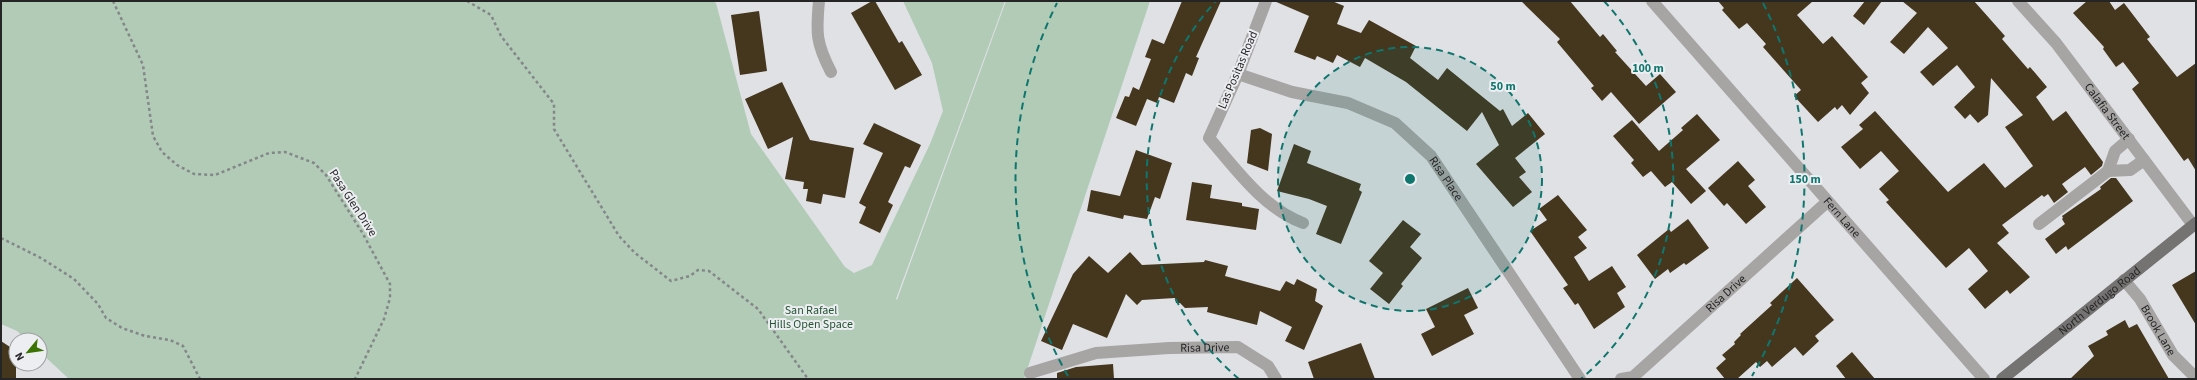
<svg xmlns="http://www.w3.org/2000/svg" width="2197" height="380" font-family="'Source Sans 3',sans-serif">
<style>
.green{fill:#b1cbb7}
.building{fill:#45361e}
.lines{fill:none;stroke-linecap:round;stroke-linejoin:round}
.path{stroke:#858688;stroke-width:2.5;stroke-dasharray:3 3;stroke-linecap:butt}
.minor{stroke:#a6a5a4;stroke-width:12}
.major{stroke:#747371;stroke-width:12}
.ring{fill:none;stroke:#0f766e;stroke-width:2;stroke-dasharray:7 5}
.labels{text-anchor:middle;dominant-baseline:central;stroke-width:4;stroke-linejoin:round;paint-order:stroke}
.street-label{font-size:12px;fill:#252526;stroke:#edeef1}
.park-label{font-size:12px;fill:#255435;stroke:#edeef1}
.centre{fill:#0f766e;stroke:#edeef1;stroke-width:2}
.ring-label{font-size:12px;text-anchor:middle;font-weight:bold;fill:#0f766e;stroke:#edeef1;stroke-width:4;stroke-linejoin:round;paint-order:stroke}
</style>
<rect width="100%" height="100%" fill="#e0e1e4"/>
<path class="green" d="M1 1H713L716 3 751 134 845 267 854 273 872 265 930 144 943 111 932 63 903 1H1005L896 299 897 300 1006 1H1150L1024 379H69L40 352V340H27L17 331 1 324Z"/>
<path class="building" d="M872 1H875L899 43 902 41 922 75 895 90 851 13Z
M1182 1H1221L1196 57 1199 58 1192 76 1186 73 1174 103 1159 97 1157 103 1147 99 1136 126 1116 118 1125 96 1129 97 1133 87 1139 90 1151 59 1145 57 1152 39 1164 44Z
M1274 1H1332L1344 6 1337 24 1361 33 1369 20 1416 46 1410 58 1438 80 1447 68 1500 111 1503 109 1512 126 1528 113 1545 134 1515 158 1526 172 1519 177 1532 192 1513 207 1476 164 1499 145 1482 112 1467 131 1406 82 1365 58 1360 67 1337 55 1333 63 1317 56 1315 60 1294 52 1309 16Z
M1521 1H1570L1600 37 1603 34 1617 51 1615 52 1646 86 1660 74 1676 92 1639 124 1611 92 1602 101 1591 88 1594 86 1557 42 1560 39Z
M1718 1H1813L1797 15 1823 44 1832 36 1868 77 1861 83 1869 93 1850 115 1842 105 1837 110 1835 107 1818 122 1794 96 1801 90 1763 47 1766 44 1747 23 1739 29 1722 10 1724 8Z
M1865 1H1882L1864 25 1853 16Z
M1902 1H1974L2005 36 2002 39 2028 69 2030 67 2047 87 2036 97 2053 121 2066 111 2103 162 2102 166 2091 175 2085 167 2062 184 2068 192 2054 203 2048 194 2044 197 2042 195 2002 225 2009 233 1997 243 2030 277 2010 294 2007 290 1985 309 1968 289 1988 271 1969 248 1946 268 1886 202 1889 200 1879 189 1899 171 1881 151 1860 169 1841 147 1863 129 1859 125 1875 111 1948 192 1984 163 2005 188 2033 166 2005 127 2023 115 1991 78 1988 115 1978 123 1970 114 1965 119 1954 107 1975 87 1957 65 1933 86 1920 72 1948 48 1928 27 1904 54 1890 42 1917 13Z
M2087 1H2109L2115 10 2124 3 2150 37 2147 39 2177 77 2196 63V171L2188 158 2184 161 2132 89 2139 83 2123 62 2116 67 2103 49 2104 47 2073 13Z
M759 11 767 71 740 75 731 15Z
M782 82 810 140 854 148 845 198 823 194 821 204 806 201 808 189H803L804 182 785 179 793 137 768 149 745 99Z
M1697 114 1720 140 1686 169 1706 191 1691 204 1672 182 1665 187 1651 171 1643 177 1631 163 1634 160 1613 136 1632 120 1659 151 1683 130 1681 128Z
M874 123 921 145 910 168 905 166 888 202 893 205 880 233 859 223 866 207 859 203 883 153 863 144Z
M1260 128 1272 134 1268 171 1247 163 1251 130Z
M1294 144 1311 151 1307 163 1361 184 1359 190 1362 192 1341 244 1316 234 1327 206 1309 199 1277 191Z
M1136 150 1172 163 1160 199 1155 197 1147 219 1124 215 1123 219 1087 211 1091 190 1120 196Z
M1738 161 1755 180 1748 186 1766 207 1746 224 1727 203 1724 206 1708 188Z
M2111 178H2116L2133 201 2068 250 2066 246 2056 254 2045 239 2065 224 2062 219 2063 218 2062 216 2101 189 2100 187Z
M1192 182 1212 185 1210 198 1242 203V206L1259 209 1256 230 1186 220Z
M1558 195 1587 230 1578 237 1587 248 1574 257 1589 281 1612 266 1626 287 1617 293 1625 307 1594 329 1578 303 1575 305 1563 288 1568 285 1530 231 1547 220 1539 209Z
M1688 219 1709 248 1686 265 1684 263 1670 273 1668 269 1655 279 1637 255 1669 229 1671 232Z
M1403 220 1421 234 1410 247 1422 258 1401 284 1403 286 1389 304 1370 289 1383 273 1369 261Z
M1130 252 1142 265 1204 262 1205 260 1228 266 1225 276 1280 291 1286 281 1294 285 1297 279 1317 289 1315 301 1323 306 1304 350 1285 341 1292 327 1260 311 1257 325 1207 312 1208 307 1185 308 1180 303H1176L1175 298 1142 300 1137 305 1126 294 1107 338 1073 324 1062 350 1041 341 1073 274 1089 256 1108 273Z
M2196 271V325L2172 285Z
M1797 278 1834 320 1815 336 1819 341 1803 356 1795 347 1772 367 1767 361 1760 367 1756 362 1737 379H1725L1716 368 1726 359 1722 355 1735 344 1734 342 1741 335 1740 334 1772 305 1770 303Z
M1468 288 1478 308 1464 315 1474 334 1432 356 1421 334 1435 327 1426 309Z
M2125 320 2129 328 2137 324 2169 379H2070L2094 356 2088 346 2108 335 2106 331Z
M1 341 16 351V379H1Z
M1361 343 1375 379H1314L1308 362Z
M1852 352 1875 379H1846L1836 366Z
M1113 364 1114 379H1057V373L1076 367Z"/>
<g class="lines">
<path class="path" d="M113 1 143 65 153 136 162 152 177 165 194 174 215 175 269 153 285 152 314 163 326 175 363 234 390 284V298L384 319 355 379
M467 1 491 15 501 36 554 104V129L619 236 635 253 671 281 690 276 698 270 709 271 758 309 808 379
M1 238 41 258 74 279 98 304 106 318 122 328 145 336 170 340 183 346 200 379"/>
<g class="minor">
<path d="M819 1C816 33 816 43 831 72"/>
<path d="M1266 1 1238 74 1209 138C1236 169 1263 208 1303 223"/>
<path id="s1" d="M1652 1 1984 379"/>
<path id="s2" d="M2018 1 2056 43 2193 225"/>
<path id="s3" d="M1238 74 1292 92 1348 103 1395 123 1431 156 1580 379"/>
<path d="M2108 171 2115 151 2129 139"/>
<path d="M2039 224 2108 171 2130 170 2144 160"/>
<path id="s4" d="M2124 280 2140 299 2173 355 2196 378"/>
<path id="s5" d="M1030 373 1096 353 1169 348 1238 347 1268 366 1276 379"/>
<path id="s6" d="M1621 379 1633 377 1827 202"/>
</g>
<path class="major" id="s7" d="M2002 379 2196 223"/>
</g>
<circle cx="1410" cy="179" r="132" fill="#0f766e" fill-opacity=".12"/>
<g class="ring">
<circle cx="1410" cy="179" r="132"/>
<path d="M1239 379A263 263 0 0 1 1216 1M1604 1A263 263 0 0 1 1581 379"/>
<path d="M1068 376A395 395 0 0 1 1057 3M1763 3A395 395 0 0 1 1752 376"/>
</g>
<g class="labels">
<g class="street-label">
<text transform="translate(1238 70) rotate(-67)">Las Positas Road</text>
<text stroke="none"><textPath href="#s2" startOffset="142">Calafia Street</textPath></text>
<text stroke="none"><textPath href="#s3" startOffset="241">Risa Place</textPath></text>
<text transform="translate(353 203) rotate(57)">Pasa Glen Drive</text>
<text stroke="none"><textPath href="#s1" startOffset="288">Fern Lane</textPath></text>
<text stroke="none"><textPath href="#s6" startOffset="137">Risa Drive</textPath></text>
<text stroke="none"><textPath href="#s7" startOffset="125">North Verdugo Road</textPath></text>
<text stroke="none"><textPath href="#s4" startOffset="61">Brook Lane</textPath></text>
<text stroke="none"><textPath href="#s5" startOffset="178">Risa Drive</textPath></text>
</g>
<g class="park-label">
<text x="811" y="310">San Rafael<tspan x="811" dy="14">Hills Open Space</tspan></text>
</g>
</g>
<circle cx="1410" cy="179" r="6" class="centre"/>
<g class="ring-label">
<text x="1648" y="72">100 m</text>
<text x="1503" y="90">50 m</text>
<text x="1805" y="183">150 m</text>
</g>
<rect width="2197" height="380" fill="none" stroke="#252526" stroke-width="4"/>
<g transform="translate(28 352) rotate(241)"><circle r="19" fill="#edeef1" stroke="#9d9ea0"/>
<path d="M0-3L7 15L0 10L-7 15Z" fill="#3b7302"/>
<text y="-6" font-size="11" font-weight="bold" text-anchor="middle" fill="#252526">N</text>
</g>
</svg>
